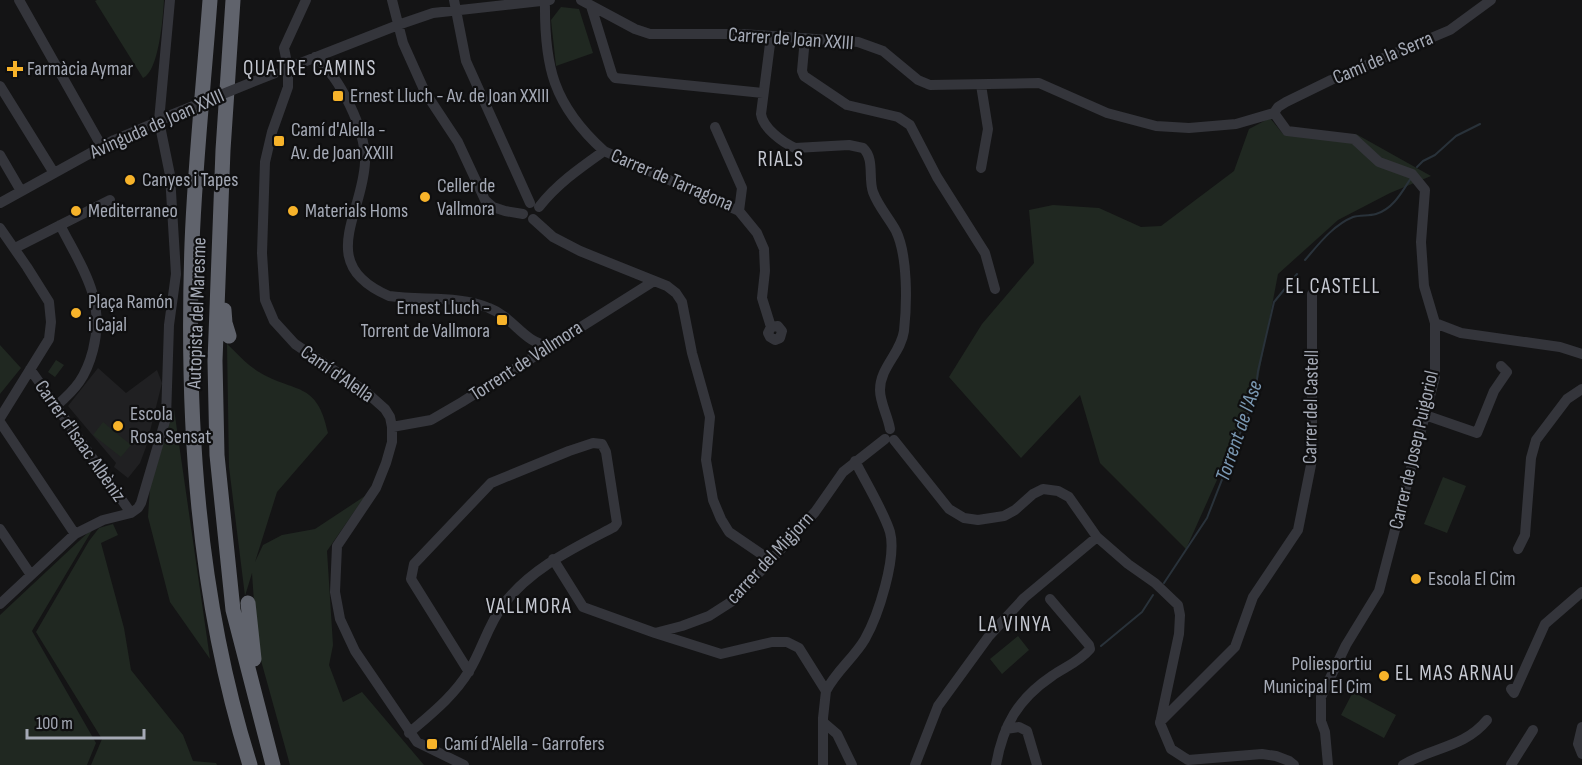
<svg xmlns="http://www.w3.org/2000/svg" width="1582" height="765" font-family="'Sofia Sans Condensed',sans-serif">
<style>
.built{fill:#202022}
.green{fill:#202821}
.lines{fill:none;stroke-linecap:round;stroke-linejoin:round}
.stream{stroke:#29323a;stroke-width:2}
.minor{stroke:#34353b;stroke-width:10}
.highway{stroke:#60636c;stroke-width:15}
.minor-bridge{stroke:#34353b;stroke-width:10}
.poi-dot{fill:#f7b32a;stroke:#0f0f10;stroke-width:2}
.labels{text-anchor:middle;dominant-baseline:central;stroke-width:4.5;stroke-linejoin:round;paint-order:stroke}
.street-label{font-size:20px;fill:#a5aab6;stroke:#0f0f10}
.poi-label{font-size:20px;fill:#a5aab6;stroke:#0f0f10;text-anchor:start}
.neighbourhood-label{font-size:21px;letter-spacing:1.5px;fill:#c6c9d2;stroke:#0f0f10}
.water-label{font-size:21px;font-style:italic;fill:#7a98b3;stroke:#0f0f10}
</style>
<rect width="100%" height="100%" fill="#141415"/>
<path class="built" d="M98 368 126 393 157 370 162 383 146 447 140 463 128 478 114 467 116 463 68 406Z"/>
<path class="green" d="M97 0H164C163 17 159 71 143 78L95 1Z
M561 7 579 9 593 53 556 66 551 20Z
M1270 118 1283 134H1356L1431 176 1390 193 1338 220 1278 274 1255 395 1186 549 1100 463 1080 395 1021 458 949 377 982 324 1034 263 1029 210 1053 205 1099 208 1141 227 1161 226 1234 171 1249 129Z
M227 344C237 353 247 365 259 372 295 394 317 380 328 433L277 492 255 562 263 545 282 535 315 529 365 496 327 551 333 645 329 665 343 702 362 692 424 765H290L257 646 252 573 245 596 229 467Z
M0 345 21 368 0 394Z
M56 360 64 365 55 377 48 372Z
M174 409 210 659 170 602 148 517 150 487Z
M103 422 131 445 121 457 93 435Z
M1443 477 1466 486 1447 533 1424 524Z
M113 524 118 535 101 543 124 628 131 670 183 735 193 761 216 763 217 765H91L102 739 36 632 89 541 99 528Z
M94 527 32 631 96 743 87 765H0V615Z
M1018 636 1029 650 1002 674 990 659Z
M1353 692 1396 715 1384 738 1341 715Z"/>
<g class="lines">
<path class="stream" d="M1417 167 1423 161 1435 155 1456 136 1480 124
M1305 260C1318 245 1333 225 1353 217 1360 215 1369 216 1376 214 1393 209 1402 192 1411 178
M1164 583 1207 518 1255 395 1258 371 1274 302 1297 274
M1101 646 1142 612 1153 595"/>
<path class="minor" d="M19 0 102 147
M306 0 284 48 288 68V87L272 132 265 162 262 253 265 300 274 321 295 344 366 392 385 409 390 417 392 427V442L386 463 376 488 337 546 335 592 340 619 355 651 417 742 464 765
M392 0 403 43 425 92 458 142 485 200 493 207 505 211 523 214
M454 0 466 61 530 203
M545 0C544 66 553 105 604 151L739 211 742 188 715 127
M581 0 635 29 650 34H742L858 42 883 51 918 80 930 85 1039 83 1107 113 1156 126 1189 128 1236 124 1274 113
M591 6 612 74 615 78 763 93
M771 36 761 114C763 128 782 142 795 148L849 145 863 148C875 159 868 178 873 192 878 206 889 218 896 231 908 256 907 304 904 331 901 353 880 367 880 390 880 403 888 416 890 429
M805 38 802 71 804 76 847 105 898 117 910 125 937 177 985 253 995 289
M315 57C340 77 366 130 365 162 363 215 315 264 389 296 422 301 458 295 489 308 515 318 523 343 550 346
M283 70 398 25 433 13 550 0
M981 85 988 129 981 168
M0 86 54 173
M1274 113 1287 131 1354 139 1379 162 1412 174 1425 190 1421 242 1424 286 1435 323V377L1379 591 1346 645 1321 697V721L1325 732 1328 765
M1274 113 1278 107 1286 102 1331 80 1450 30 1491 0
M0 155 21 191
M0 203 114 140 166 118
M539 207C557 184 580 168 604 151
M739 211 757 233 764 249 765 271 762 298 771 327 778 326 782 331 780 338 775 340 770 337 768 333 771 327
M533 219 553 237 580 251 667 286 676 293 682 302 692 353 710 417 706 460 713 500 721 519 729 532 770 560
M0 228 27 267 49 302 51 322 49 339 0 418
M15 248 110 200
M1435 323 1461 333 1560 347 1582 354
M30 369 131 513
M56 406C76 389 86 377 93 350 106 299 82 268 60 225
M1425 415 1477 433 1494 391 1507 372 1501 366
M0 422 75 534
M392 427 431 420 462 402 654 281
M894 440 949 509 964 518 978 520 1004 516 1015 510 1033 494 1043 489 1058 491 1069 497 1097 537 1128 564 1155 583 1178 605 1180 615 1179 634 1160 723 1171 749 1188 760 1262 754 1276 756 1289 761 1294 765
M0 529 31 575
M1518 549 1525 535 1531 458 1536 440 1567 399 1582 389
M553 559 583 607 655 633 682 626 709 616 734 600 815 512 843 472 885 439
M0 604 75 534 103 520 131 513 138 508 141 503 166 418 169 325 176 274 170 175 159 121 170 0
M655 633 721 654 772 642H787L799 648 826 691 823 718V765
M1511 689 1514 693 1545 624 1582 592
M826 691C836 671 854 658 865 639 878 616 897 558 890 532 884 512 865 481 855 461
M823 722 837 734 852 765
M1160 722 1235 647 1253 597 1298 530 1312 460V294
M1582 727 1578 744 1582 754
M1006 729 1019 727 1027 731 1037 765
M409 733C431 714 454 696 469 671 482 650 488 625 503 605 531 568 574 548 614 527L617 523 606 452 602 444 593 443 569 451 491 483 414 564 411 579 469 672
M915 765 938 706 989 636 1024 598 1097 537
M996 765C1003 725 1018 699 1052 676 1065 667 1079 662 1090 649L1089 645 1050 599
M1403 765C1432 747 1464 748 1487 720
M1511 765 1533 730"/>
<path class="highway" d="M210 0C204 81 195 163 192 244 186 420 197 597 250 765
M233 0 223 150 215 361 217 455 233 610 273 765
M224 310 225 323 229 336
M248 603 254 659"/>
<path class="minor-bridge" d="M171 115 275 73"/>
</g>
<g class="poi-dot">
<path d="M12 60h6v6h6v6h-6v6h-6v-6h-6v-6h6z"/>
<rect x="332" y="90" width="12" height="12" rx="3"/>
<rect x="273" y="135" width="12" height="12" rx="3"/>
<circle cx="130" cy="180" r="6"/>
<circle cx="425" cy="197" r="6"/>
<circle cx="76" cy="211" r="6"/>
<circle cx="293" cy="211" r="6"/>
<circle cx="76" cy="313" r="6"/>
<rect x="496" y="314" width="12" height="12" rx="3"/>
<circle cx="118" cy="426" r="6"/>
<circle cx="1416" cy="579" r="6"/>
<circle cx="1384" cy="676" r="6"/>
<rect x="426" y="738" width="12" height="12" rx="3"/>
</g>
<g class="labels">
<g class="street-label">
<text transform="translate(791 39) rotate(4)">Carrer de Joan XXIII</text>
<text transform="translate(1383 58) rotate(-23)">Camí de la Serra</text>
<text transform="translate(157 124) rotate(-24)">Avinguda de Joan XXIII</text>
<text transform="translate(672 180) rotate(23)">Carrer de Tarragona</text>
<text transform="translate(197 313) rotate(-88)">Autopista del Maresme</text>
<text transform="translate(526 361) rotate(-33)">Torrent de Vallmora</text>
<text transform="translate(337 374) rotate(35)">Camí d'Alella</text>
<text transform="translate(1311 407) rotate(-89)">Carrer del Castell</text>
<text transform="translate(80 441) rotate(55)">Carrer d'Isaac Albèniz</text>
<text transform="translate(1414 450) rotate(-77)">Carrer de Josep Puigoriol</text>
<text transform="translate(770 558) rotate(-47)">carrer del Migjorn</text>
</g>
<g class="poi-label">
<text x="27" y="69">Farmàcia Aymar</text>
<text x="350" y="96">Ernest Lluch - Av. de Joan XXIII</text>
<text x="291" y="130">Camí d'Alella -<tspan x="291" dy="23">Av. de Joan XXIII</tspan></text>
<text x="142" y="180">Canyes i Tapes</text>
<text x="437" y="186">Celler de<tspan x="437" dy="23">Vallmora</tspan></text>
<text x="88" y="211">Mediterraneo</text>
<text x="305" y="211">Materials Homs</text>
<text x="88" y="302">Plaça Ramón<tspan x="88" dy="23">i Cajal</tspan></text>
<text x="490" y="308" text-anchor="end">Ernest Lluch -<tspan x="490" dy="23">Torrent de Vallmora</tspan></text>
<text x="130" y="414">Escola<tspan x="130" dy="23">Rosa Sensat</tspan></text>
<text x="1428" y="579">Escola El Cim</text>
<text x="1372" y="664" text-anchor="end">Poliesportiu<tspan x="1372" dy="23">Municipal El Cim</tspan></text>
<text x="444" y="744">Camí d'Alella - Garrofers</text>
</g>
<g class="neighbourhood-label">
<text x="310" y="68">QUATRE CAMINS</text>
<text x="781" y="159">RIALS</text>
<text x="1333" y="286">EL CASTELL</text>
<text x="529" y="606">VALLMORA</text>
<text x="1015" y="624">LA VINYA</text>
<text x="1455" y="673">EL MAS ARNAU</text>
</g>
<g class="water-label">
<text transform="translate(1239 431) rotate(-71)">Torrent de l'Ase</text>
</g>
</g>
<path d="M27 729v9h117v-9" fill="none" stroke="#a5aab6" stroke-width="3"/>
<text x="36" y="729" font-size="18" fill="#a5aab6" stroke="#0f0f10" stroke-width="4.5" paint-order="stroke">100 m</text>
</svg>
